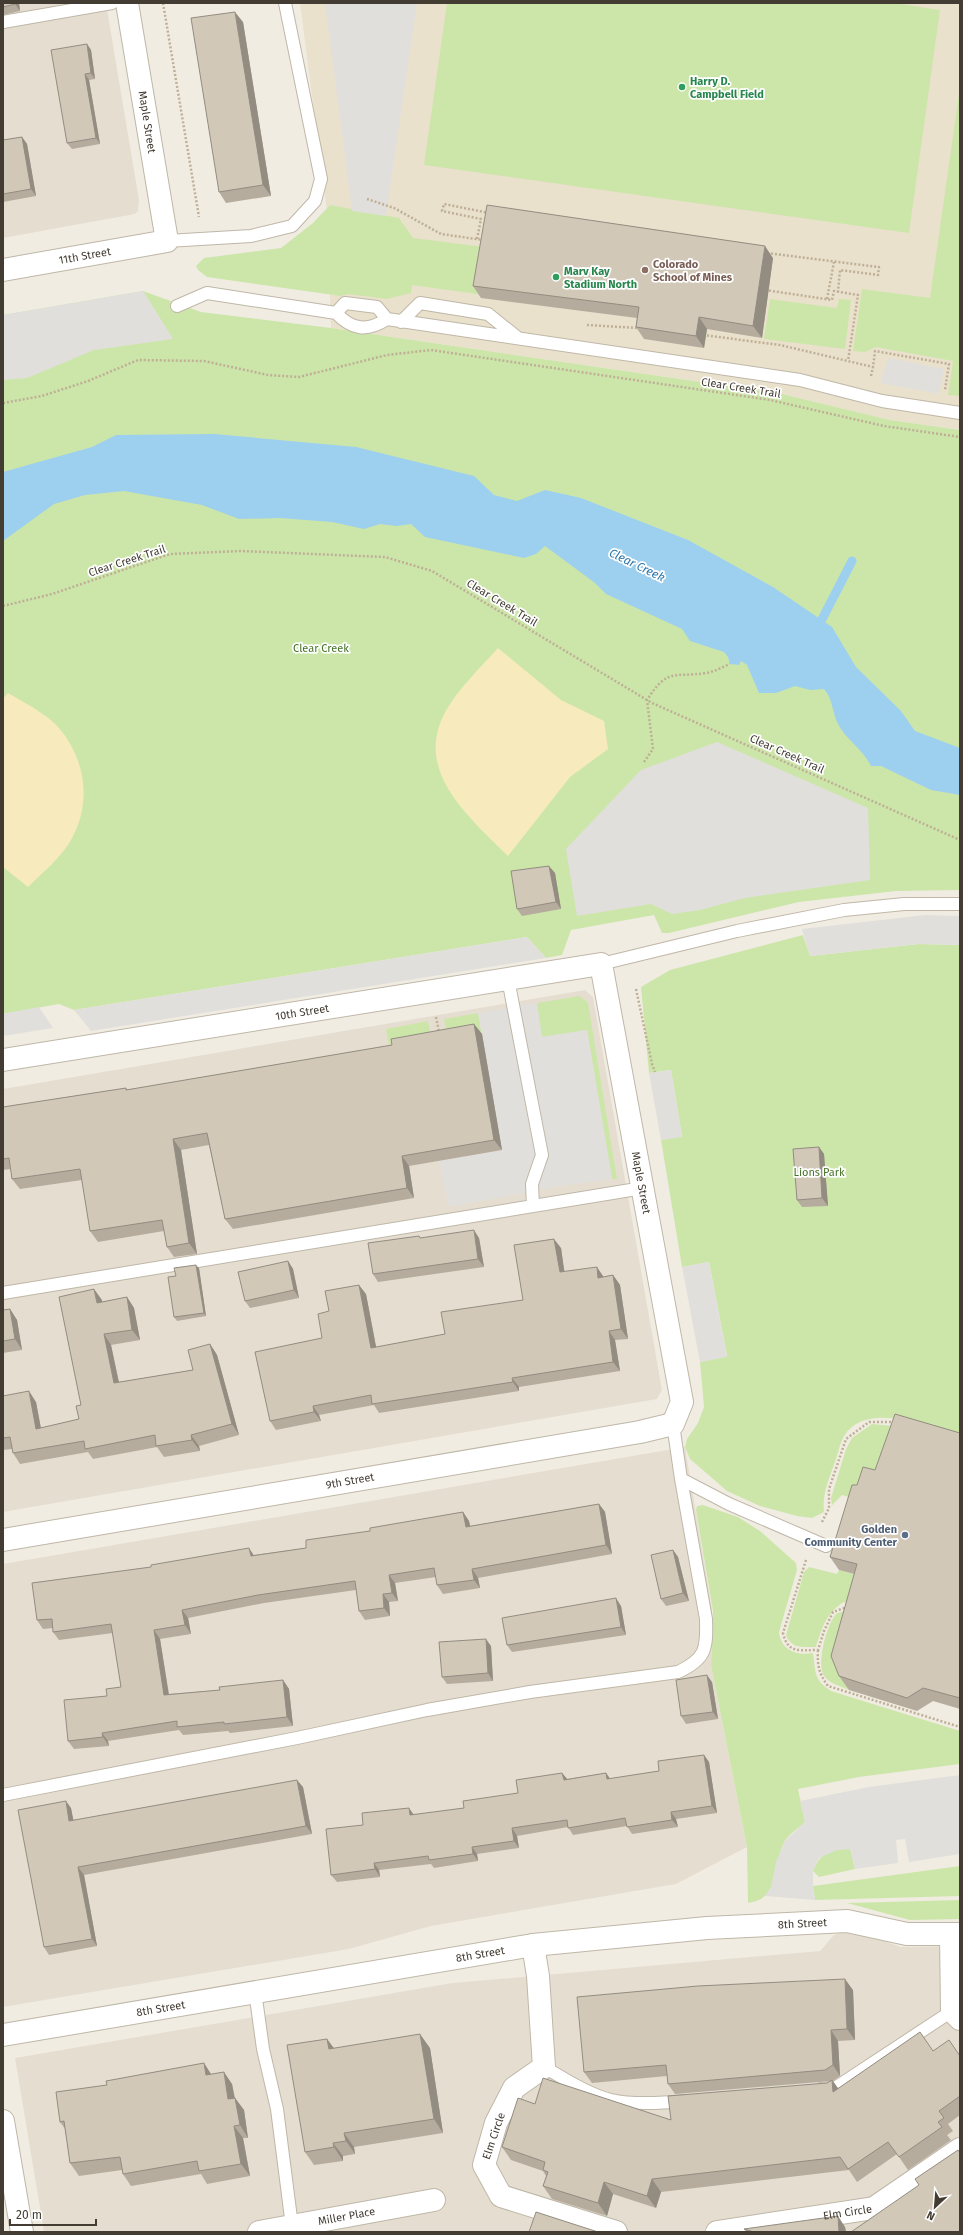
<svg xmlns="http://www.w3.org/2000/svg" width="963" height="2235" font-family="'Fira Sans',sans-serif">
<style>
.residential{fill:#e5ded0}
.education{fill:#eae1cc}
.green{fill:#cce6aa}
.sand{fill:#f7eabd}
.parking{fill:#e1dfdb}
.water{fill:#9dcfef}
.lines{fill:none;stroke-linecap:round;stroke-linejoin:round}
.stream{stroke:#9dcfef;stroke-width:9}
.service-casing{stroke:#bfb7a8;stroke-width:14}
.minor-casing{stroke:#bfb7a8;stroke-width:24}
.tertiary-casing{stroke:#bfb7a8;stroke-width:24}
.path{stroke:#beaf96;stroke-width:2.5;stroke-dasharray:2 2;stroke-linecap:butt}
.service{stroke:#fff;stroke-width:12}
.minor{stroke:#fff;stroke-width:22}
.tertiary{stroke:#fff;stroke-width:22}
.wall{fill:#b5ac9e}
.shaded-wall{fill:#938c81}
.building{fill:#d2c8b8;stroke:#938c81}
.leisure-dot{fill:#2e9e5b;stroke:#fff;stroke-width:1.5}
.education-dot{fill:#8d6e63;stroke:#fff;stroke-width:1.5}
.service-dot{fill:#5c6f8a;stroke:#fff;stroke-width:1.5}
.labels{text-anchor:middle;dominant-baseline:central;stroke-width:3.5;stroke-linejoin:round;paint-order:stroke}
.leisure-label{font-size:11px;font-weight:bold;fill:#27864d;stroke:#fff;text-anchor:start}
.street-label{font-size:11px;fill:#423c33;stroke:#fff}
.education-label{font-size:11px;font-weight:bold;fill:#785e54;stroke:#fff;text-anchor:start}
.park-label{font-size:11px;fill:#457327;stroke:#fff}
.service-label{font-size:11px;font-weight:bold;fill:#4e5e75;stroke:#fff;text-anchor:end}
.water-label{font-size:12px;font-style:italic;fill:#2e79ad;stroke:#fff}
</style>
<rect width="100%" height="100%" fill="#f1ece2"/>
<path class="residential" d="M3 3H106L139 200 138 211 135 214 3 238Z
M585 990 593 997 662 1390 657 1399 3 1512V1089Z
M685 1447 712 1609 711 1665 747 1847 676 1884 431 1926 349 1949 3 2007V1564Z
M843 1932 861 1933 901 1947 960 1946V2232H44L15 2058 452 1983 820 1951 834 1935Z"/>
<path class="education" d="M300 3H960V430L890 420 782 394 331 328 327 211Z"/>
<path class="green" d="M447 3H894L940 10 909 233 424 165Z
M960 87V396L948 395 953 361 876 347 865 352 853 351 862 289 930 298Z
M330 205 399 218 413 238 484 247 477 294 412 285 411 293 387 299 348 294 341 296 207 277 198 270 196 266 204 258 281 248 313 223Z
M143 291 201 312 331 328 782 394 890 420 960 430V890L896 891 799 902 669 933H662L654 915 571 930 562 955 546 958 527 937 74 1010 59 1004 3 1014V315Z
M770 299 837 308 839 299 851 300 845 349 764 339Z
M803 935 810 956 918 944 960 945V1438C928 1428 868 1399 844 1436 840 1443 838 1454 835 1462 829 1479 822 1494 824 1512L812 1518 797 1516 760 1506 727 1491 690 1459 685 1447 687 1439 698 1423 704 1407 700 1362 727 1356 709 1262 682 1267 661 1140 682 1136 671 1070 649 1073 641 987 670 970Z
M580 996 588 1003 617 1179H612L587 1030 541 1037 537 1003Z
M478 1013 482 1034 448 1040 444 1019Z
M428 1021 432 1043 390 1051 386 1029Z
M872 1424 905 1427 861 1501 842 1495 832 1505 831 1498 846 1449 852 1438Z
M703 1505 738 1517 760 1531 796 1563 797 1570 779 1632C781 1650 796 1656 813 1653 816 1672 813 1679 831 1691L960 1731V1764L859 1777 798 1789 805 1822C799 1828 789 1834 785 1841 772 1863 782 1899 748 1903L747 1847 711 1665 713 1611 696 1510 697 1506Z
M809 1567 837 1574 839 1570 866 1578 858 1607 844 1602C826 1613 822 1628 816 1647 803 1647 791 1649 786 1635L804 1572Z
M845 1611 849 1690C840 1686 827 1683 823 1674 817 1661 827 1624 836 1614 839 1612 842 1612 845 1611Z
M850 1848 855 1869 819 1877 813 1871C820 1852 831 1850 850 1848Z
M960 1866V1896L815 1900 813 1886Z
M960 1900V1919L910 1920 847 1903Z"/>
<path class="sand" d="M498 648 561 700 604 721 608 749 570 777 508 856C469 817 411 770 447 709 460 687 481 667 498 648Z
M8 693C23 702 47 714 58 727 86 759 92 803 71 840 61 858 42 873 28 887L3 867V699Z"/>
<path class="parking" d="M325 3H417L386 216 352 211Z
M143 291 173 339 94 350 27 378 3 380V315Z
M888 358 944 369 939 394 880 383Z
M717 742 868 808 870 880 745 898 700 910 672 914 651 904 577 916 566 849 641 770Z
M925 915 960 916V945L918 944 810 956 802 929Z
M527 937 546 958 91 1031 74 1010Z
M537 1003 542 1037 587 1030 612 1179 554 1187 449 1207 439 1161 502 1150 478 1013Z
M39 1007 53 1028 3 1036V1014Z
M671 1070 682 1137 661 1140 649 1073Z
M709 1262 727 1357 700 1362 682 1267Z
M960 1775V1854L909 1862 905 1839 896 1840 898 1863 855 1869 850 1849 837 1850 819 1858 816 1864 813 1871V1886L815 1900 765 1896 771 1887 776 1862 785 1841 805 1822 800 1801 869 1787Z"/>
<path class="water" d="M214 434 356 447 474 476 494 495 517 501 545 490 581 498 688 540 773 587 832 627 856 667 901 711 915 731 960 748V795L931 790 881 766H871C863 749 846 740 838 724 832 712 833 699 824 689L810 690 795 686 776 693H759L747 665 741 661 739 665 730 664 728 657 724 652 690 641 682 629 606 594 595 583 545 546 536 554 524 558 425 537 411 524 397 526 380 524 364 529 332 522 280 518 239 519 202 505 124 491 85 495 54 504 3 541V472L92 447 116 435Z"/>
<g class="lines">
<path class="stream" d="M816 631 852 561"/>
<g class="service-casing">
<path id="service" d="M3 22 112 3
M167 241 251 236 292 226 315 201 321 179 285 3
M177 306 207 293 336 313C352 330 367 332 387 319
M336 313 345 303 377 307 387 319 800 380 882 401 960 413
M401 322 420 303 488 314 518 338
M601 964 737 931 844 910 904 904H960
M508 979 542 1155 532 1184 533 1206
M3 1293 643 1188
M673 1424 681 1479 729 1504 826 1546
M3 1795 297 1738 427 1710 530 1692 678 1672C706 1659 707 1649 706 1619L681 1479
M255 1991 263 2049 277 2109 292 2226
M544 2067C563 2078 589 2095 611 2100 633 2105 663 2103 685 2101
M821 2089 835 2088 952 2011"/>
</g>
<g class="minor-casing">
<g id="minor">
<path id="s1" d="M3 270 167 241 127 3"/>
<path id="s2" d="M3 1060 601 964 682 1402 673 1424 640 1432 3 1540"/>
<path d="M951 1934 952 2011 960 2019"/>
<path d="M533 1945 538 1976 544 2067 514 2088 496 2123 484 2165 501 2196 616 2232"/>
<path d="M3 2121 22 2232"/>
<path id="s3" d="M259 2232 434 2200"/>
<path id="s4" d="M717 2232 874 2208 960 2149"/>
</g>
</g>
<g class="tertiary-casing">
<g id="tertiary">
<path id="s5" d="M3 2035 533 1945 707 1928 847 1921 907 1934H960"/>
</g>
</g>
<path class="path" d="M163 3 199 217
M367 199 394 208 441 234 483 240
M477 239 481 219 442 211 444 204 489 213
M767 253 879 267 878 275 840 270 838 292
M765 290 832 300 834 291 858 295 848 361
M827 299 834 262
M587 325 638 328
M703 335 780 345 873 367 875 351 949 364 945 390
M871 376 873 367
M3 403 42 396 88 381 138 360 204 361 268 375 299 377 387 355 431 350 770 400 884 426 960 437
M3 606 52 594 170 554 241 551 385 557 432 571 652 703 960 840
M644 762 653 749 647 700C668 667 673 678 706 673 714 672 722 667 730 664
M636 989 652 1064 655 1072
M436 1017 439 1032
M822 1522 829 1508V1489L846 1439 869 1422H896
M806 1560 783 1633C788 1654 799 1650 818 1650L824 1631 833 1612 847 1607
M818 1650C817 1665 819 1674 828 1686L960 1727"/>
<use href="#service" class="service"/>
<use href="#minor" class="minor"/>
<use href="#tertiary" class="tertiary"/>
</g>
<path class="wall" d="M3 3H19L20 11 3 15Z
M243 22 271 196 226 203 219 192Z
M87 44 91 50 95 79 89 80 100 144 72 149 67 143Z
M22 137 27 144 36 196 3 202V140Z
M773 258 762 338 707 329 704 348 644 339 636 327 637 318 481 298 473 286Z
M555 873 561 909 522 916 517 909Z
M474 1024 482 1034 502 1150 409 1166 414 1198 233 1229 225 1219 209 1145 181 1150 197 1254 174 1257 167 1247 164 1231 98 1242 90 1231 82 1180 20 1189 12 1179 11 1169 3 1170V1107L126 1088 127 1090 392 1045Z
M819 1147 824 1154 828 1206 802 1207 797 1200Z
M421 1238H479L484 1267 378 1282 373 1274Z
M561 1248 564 1272 603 1276V1277L613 1275 620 1285 628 1339 615 1340 620 1371 519 1387V1391L379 1413 374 1405 319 1415 321 1421 276 1430 270 1421 322 1338 329 1311 366 1294 376 1347 445 1334 523 1300Z
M288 1261 293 1269 299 1298 250 1308 245 1301Z
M199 1268 206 1316 177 1321 174 1317 176 1276Z
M127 1297 134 1308 140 1340 111 1345 119 1382 193 1370 210 1344 217 1355 239 1435 199 1446 200 1451 164 1457 157 1447 93 1459 88 1452 20 1464 13 1453 12 1449 3 1450V1396L36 1402 41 1428 79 1419 102 1300V1302Z
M10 1309 17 1320 22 1350 3 1353V1310Z
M960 1433V1709L933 1701 917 1711 849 1690 839 1676 854 1574 839 1570 830 1557 857 1485Z
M599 1504 605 1512 612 1554 478 1578 480 1588 443 1594 437 1585 436 1577 395 1583 398 1601 389 1602 390 1616 365 1620 359 1611 356 1590 264 1603 188 1618 191 1634 160 1639 169 1694 220 1690 283 1680 289 1689 293 1726 230 1733 228 1731 183 1735 179 1730 108 1741 109 1746 74 1749 68 1741 107 1696 121 1687 113 1633 59 1640 53 1632V1628L43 1629 37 1620 254 1555 306 1548 370 1531 463 1512 469 1521 470 1526Z
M673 1550 678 1557 689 1601 666 1606 661 1599Z
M621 1606 626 1635 512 1652 507 1645Z
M491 1646 493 1681 447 1684 442 1677Z
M712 1682 718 1719 686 1724 681 1716Z
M704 1755 709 1762 717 1813 676 1819 678 1827 632 1834 627 1826 573 1835 568 1827 517 1836 519 1848 477 1854 478 1861 434 1868 431 1864 379 1870 380 1877 337 1882 331 1875 363 1825 414 1815 464 1808 518 1793 562 1773 567 1779 606 1773 610 1779 659 1771Z
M303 1787 312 1834 84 1875 97 1946 49 1955 44 1947 71 1808 73 1820Z
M853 1990 855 2040 838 2041 840 2076 833 2081 838 2088 933 2051 960 2056V2115L948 2124 953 2131 947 2135 951 2140 908 2170 897 2154 857 2182 849 2170 661 2192 656 2208 613 2194 607 2216 552 2199 543 2186 546 2176 543 2171 511 2160 502 2147 535 2104 671 2120 827 2083 831 2081 675 2094 668 2084 667 2076 592 2083 584 2072Z
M327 2039 334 2048H430L443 2133 354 2147 355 2154 343 2156V2161L314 2165 305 2152Z
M204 2063 211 2074 232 2084 235 2098 244 2110 248 2138H243L250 2176 207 2184 201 2174 131 2186 123 2174 122 2170 79 2176 70 2163 65 2129 60 2122 107 2085Z
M845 2227 846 2232H746L744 2229Z"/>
<path class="shaded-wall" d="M15 3H19L20 11 15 4Z
M235 12 243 22 271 196 263 185Z
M87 44 91 50 95 79 91 73Z
M85 74 89 80 100 144 96 138Z
M22 137 27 144 36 196 31 189Z
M765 246 773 258 762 338 753 326Z
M699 317 707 329 704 348 696 336Z
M549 866 555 873 561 909 556 902Z
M474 1024 482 1034 502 1150 494 1140Z
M173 1139 181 1150 197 1254 189 1243Z
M819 1147 824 1154 828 1206 822 1198Z
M402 1156 409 1166 414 1198 407 1188Z
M474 1230 479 1238 484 1267 478 1259Z
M554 1239 561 1248 566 1282 560 1272Z
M288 1261 293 1269 299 1298 294 1290Z
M196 1265 199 1268 206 1316 204 1313Z
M597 1267 603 1276 605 1287 598 1278Z
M613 1275 620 1285 628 1339 621 1329Z
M359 1285 366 1294 378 1357 371 1348Z
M94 1289 102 1300 104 1313 97 1303Z
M127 1297 134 1308 140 1340 132 1330Z
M10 1309 17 1320 22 1350 15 1339Z
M609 1331 615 1340 620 1371 613 1362Z
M104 1334 111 1345 121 1393 114 1383Z
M210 1344 217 1355 239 1435 232 1424Z
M512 1378 519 1387V1391L513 1382Z
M29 1391 36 1402 43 1440 36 1429Z
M313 1406 319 1415 321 1421 314 1412Z
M191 1435 199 1446 200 1451 192 1440Z
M599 1504 605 1512 612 1554 606 1545Z
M463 1512 469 1521 472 1536 466 1527Z
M249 1548 255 1557 251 1556Z
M673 1550 678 1557 689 1601 683 1593Z
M472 1569 478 1578 480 1588 474 1580Z
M389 1575 395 1583 398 1601 392 1593Z
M383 1594 389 1602 390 1616 384 1608Z
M616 1598 621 1606 626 1635 621 1627Z
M182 1610 188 1618 191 1634 185 1625Z
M154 1630 160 1639 170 1703 164 1695Z
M486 1639 491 1646 493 1681 488 1673Z
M707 1675 712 1682 718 1719 713 1712Z
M283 1680 289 1689 293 1726 287 1717Z
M102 1733 108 1741 109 1746 103 1737Z
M704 1755 709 1762 717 1813 712 1806Z
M562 1773 568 1780H564Z
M606 1773 611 1780 607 1779Z
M297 1780 303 1787 312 1834 306 1826Z
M66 1801 71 1808 75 1828 69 1821Z
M409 1808 414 1815H410Z
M671 1812 676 1819 678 1827 672 1820Z
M512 1828 517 1836 519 1848 514 1841Z
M472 1847 477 1854 478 1861 473 1854Z
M374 1863 379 1870 380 1877 375 1869Z
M78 1867 84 1875 97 1946 92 1939Z
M845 1979 853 1990 855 2040 847 2029Z
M831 2030 838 2041 840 2076 833 2065Z
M420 2034 430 2048 443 2133 434 2119Z
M327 2039 337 2053 329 2049Z
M204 2063 212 2076 206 2075Z
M224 2072 232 2084 237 2112 228 2099Z
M832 2080 841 2093 833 2092Z
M235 2098 244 2110 248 2138 240 2125Z
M234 2126 243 2138 250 2176 241 2164Z
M344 2133 354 2147 355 2154 346 2141Z
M333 2143 343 2156V2161L334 2147Z
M652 2179 661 2192 656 2208 647 2196Z
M604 2182 613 2194 607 2216 598 2203Z
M838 2216 845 2227 846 2232H839Z"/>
<path class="building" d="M3 3H15V4L3 7Z
M235 12 263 185 219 192 191 18Z
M87 44 91 73 85 74 96 138 67 143 51 50Z
M22 137 31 189 3 194V140Z
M487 205 765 246 753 326 699 317 696 336 636 327 639 307 473 286Z
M549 866 556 902 517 909 511 871Z
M474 1024 494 1140 402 1156 407 1188 225 1219 207 1133 173 1139 189 1243 167 1247 162 1220 90 1231 80 1169 12 1179 9 1158 3 1159V1107L126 1088V1090L392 1045 391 1039Z
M819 1147 822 1198 797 1200 793 1149Z
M474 1230 478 1259 373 1274 368 1243 419 1236 420 1238Z
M554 1239 560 1272 597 1267 598 1278 613 1275 621 1329 609 1331 613 1362 512 1378 513 1382 372 1404 371 1395 313 1406 314 1412 270 1421 255 1352 322 1338 318 1314 329 1311 325 1291 359 1285 371 1348 445 1334 441 1312 523 1300 514 1245Z
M288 1261 294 1290 245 1301 238 1272Z
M196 1265 204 1313 174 1317 168 1277 176 1276 174 1268Z
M94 1289 97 1303 127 1297 132 1330 104 1334 114 1383 193 1370 188 1350 210 1344 232 1424 191 1435 192 1440 156 1446 155 1435 85 1449 84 1441 13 1453 10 1437 3 1438V1396L29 1391 36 1429 79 1419 76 1406 81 1405 59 1297Z
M10 1309 15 1339 3 1341V1310Z
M895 1414 960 1433V1698L923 1688 907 1698 839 1676 831 1656 857 1564 830 1557 852 1485H857L863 1467 875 1470Z
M599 1504 606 1545 472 1569 474 1580 437 1585 434 1568 389 1575 392 1593 383 1594 384 1608 359 1611 355 1581 258 1595 182 1610 185 1625 154 1630 164 1695 220 1690 219 1687 283 1680 287 1717 224 1724V1722L177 1727V1721L102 1733 103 1737 68 1741 64 1700 107 1696 106 1689 121 1687 111 1624 53 1632 52 1619 37 1620 32 1583 151 1567V1565L249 1548 251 1556 306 1548V1540L370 1531V1528L463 1512 466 1527Z
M673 1550 683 1593 661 1599 651 1555Z
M616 1598 621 1627 507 1645 502 1618Z
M486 1639 488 1673 442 1677 439 1642Z
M707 1675 713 1712 681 1716 676 1680Z
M704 1755 712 1806 671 1812 672 1820 627 1827 625 1818 568 1828 567 1820 512 1828 514 1841 472 1847 473 1854 429 1860 428 1856 374 1863 375 1869 331 1875 326 1829 363 1825 362 1813 409 1808 410 1815 464 1808 463 1801 518 1793 516 1780 562 1773 564 1780 606 1773 607 1779 659 1771 658 1761Z
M297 1780 306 1826 78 1867 92 1939 44 1947 18 1810 66 1801 69 1821Z
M845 1979 847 2029 831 2030 833 2065 825 2070 668 2084 666 2065 584 2072 577 1997 698 1986Z
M920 2032 933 2051 949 2040 960 2056V2096L939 2111 944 2118 938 2122 942 2127 899 2157 888 2142 848 2169 840 2157 652 2179 647 2196 604 2182 598 2203 543 2186 548 2172 543 2170 545 2162 502 2147 518 2098 535 2104 543 2078 671 2120 668 2096 827 2083 832 2080 833 2092Z
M420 2034 434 2119 344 2133 346 2141 333 2143 334 2147 305 2152 287 2045 327 2039 329 2049Z
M204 2063 206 2075 224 2072 228 2099 235 2098 240 2125 234 2126 241 2164 199 2171 197 2161 123 2174 120 2157 70 2163 64 2121 60 2122 56 2092 107 2085 106 2081Z
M958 2150 960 2153V2232H851L919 2185 915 2179Z
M536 2212 598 2232H529Z
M838 2216 839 2232H754L744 2229Z"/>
<g class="leisure-dot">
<circle cx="682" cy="87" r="4"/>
<circle cx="556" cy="277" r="4"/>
</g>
<circle class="education-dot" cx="645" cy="270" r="4"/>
<circle class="service-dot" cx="905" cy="1535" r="4"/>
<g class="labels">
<g class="leisure-label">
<text x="690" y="81">Harry D.<tspan x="690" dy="13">Campbell Field</tspan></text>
<text x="564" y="271">Marv Kay<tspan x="564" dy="13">Stadium North</tspan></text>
</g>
<g class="street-label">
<text transform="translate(147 122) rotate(81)">Maple Street</text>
<text stroke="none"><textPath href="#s1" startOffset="83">11th Street</textPath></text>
<text transform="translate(741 388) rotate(9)">Clear Creek Trail</text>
<text transform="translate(127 561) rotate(-18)">Clear Creek Trail</text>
<text transform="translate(502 603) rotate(31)">Clear Creek Trail</text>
<text transform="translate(787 754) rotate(24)">Clear Creek Trail</text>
<text stroke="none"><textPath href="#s2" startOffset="303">10th Street</textPath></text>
<text stroke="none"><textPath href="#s2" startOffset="828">Maple Street</textPath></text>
<text transform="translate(350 1481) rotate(-10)">9th Street</text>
<text stroke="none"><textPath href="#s5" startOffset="808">8th Street</textPath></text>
<text stroke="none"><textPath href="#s5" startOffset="484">8th Street</textPath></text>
<text stroke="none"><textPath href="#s5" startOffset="160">8th Street</textPath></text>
<text transform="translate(494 2136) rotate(-71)">Elm Circle</text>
<text stroke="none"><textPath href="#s4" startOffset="132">Elm Circle</textPath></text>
<text stroke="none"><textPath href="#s3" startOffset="89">Miller Place</textPath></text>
</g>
<g class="education-label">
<text x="653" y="264">Colorado<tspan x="653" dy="13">School of Mines</tspan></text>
</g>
<g class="park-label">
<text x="321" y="648">Clear Creek</text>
<text x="819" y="1172">Lions Park</text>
</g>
<g class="service-label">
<text x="897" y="1529">Golden<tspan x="897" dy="13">Community Center</tspan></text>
</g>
<g class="water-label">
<text transform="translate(637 565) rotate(26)">Clear Creek</text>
</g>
</g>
<rect width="963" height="2235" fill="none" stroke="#423c33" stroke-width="8"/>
<g transform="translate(935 2207) rotate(206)" stroke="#ffffff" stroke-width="3" paint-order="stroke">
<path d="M0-3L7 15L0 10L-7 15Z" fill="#423c33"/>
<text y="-6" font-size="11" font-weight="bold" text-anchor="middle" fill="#423c33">N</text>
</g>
<path d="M10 2219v6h86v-6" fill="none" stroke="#423c33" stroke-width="2"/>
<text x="16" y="2219" font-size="12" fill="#423c33" stroke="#ffffff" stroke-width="3" paint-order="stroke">20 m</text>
</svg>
